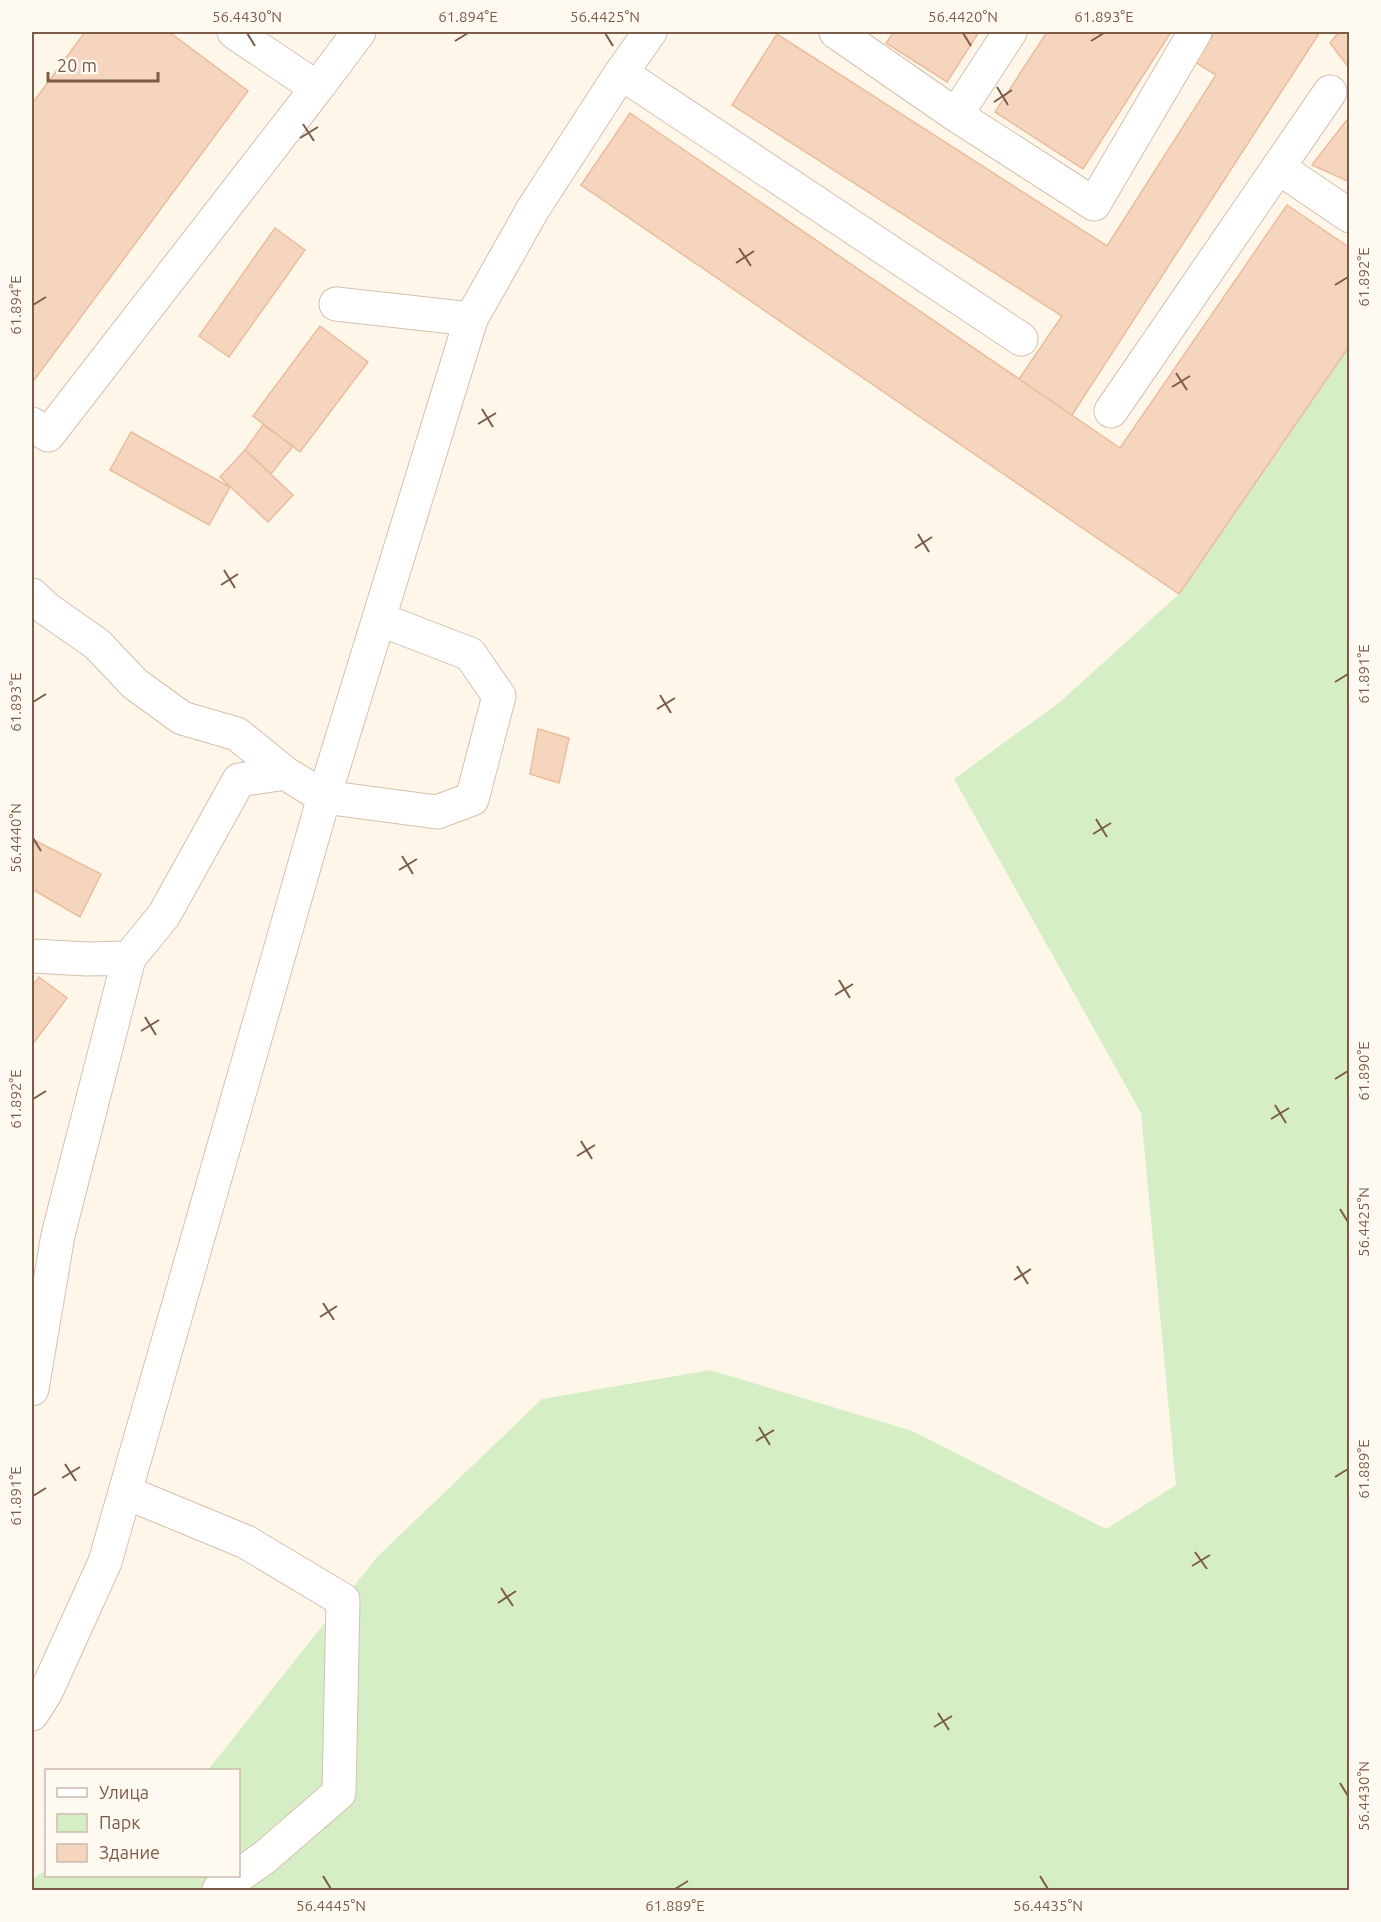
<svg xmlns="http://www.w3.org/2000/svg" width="1381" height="1922" font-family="Ubuntu,sans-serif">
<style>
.green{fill:#d5eec5}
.building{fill:#f6d5be;stroke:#eabc9c;stroke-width:1.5}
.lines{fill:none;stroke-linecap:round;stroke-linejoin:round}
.minor-casing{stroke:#d5c0af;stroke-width:35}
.minor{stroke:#fff;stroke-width:33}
.ticks{fill:none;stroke:#7c5c49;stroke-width:2}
.neatline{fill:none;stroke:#7c5c49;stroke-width:2}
.ticks-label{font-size:15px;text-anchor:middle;fill:#7c5c49}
</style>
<rect width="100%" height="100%" fill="#fef6e9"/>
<path class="green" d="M1349 345V1890H32V1879L46 1870V1876H238V1770H208L377 1557 542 1399 710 1370 912 1431 1106 1529 1176 1485 1141 1113 954 779 1060 702 1179 594Z"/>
<path class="building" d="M85 32H169L248 91 32 383V104Z
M894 32H979L947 82 886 43Z
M1047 32H1171L1083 169 995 112Z
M1215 32H1320L1072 415 1019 379 1062 316 732 105 777 34 1107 246 1216 75 1195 62Z
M1339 32H1350V69L1330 43Z
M630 113 1120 448 1287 205 1350 248V345L1179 594 581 185Z
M1350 116V182L1312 165Z
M275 228 305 250 229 357 199 336Z
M320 326 368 362 300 452 253 416Z
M263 425 293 446 271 474 245 450Z
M131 432 230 487 209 525 110 470Z
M245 450 293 495 268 522 220 477Z
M538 729 569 738 559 783 530 774Z
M32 839 101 874 80 917 32 889Z
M39 977 67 998 32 1045V987Z"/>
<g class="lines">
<g class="minor-casing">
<path id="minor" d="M234 32 317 88 359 32
M836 32 956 115 1094 204 1195 32
M621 73 1021 339
M956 115 1010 32
M1279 168 1350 216
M336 304 471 319
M1111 411 1330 92
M32 424 48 435 317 88
M32 595 47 609 97 644 135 684 182 718 237 734 285 773 324 797 437 812 472 799 499 696 470 654 379 619
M32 956 87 959 129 958 164 915 239 780 285 773
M32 1389 58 1235 129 958
M125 1492 246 1542 343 1600 339 1793 265 1857 219 1890
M32 1714 46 1692 105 1562 324 797 471 319 533 209 621 73 650 32"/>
</g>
<use href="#minor" class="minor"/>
</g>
<path class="ticks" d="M247 33 255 46M605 33 613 46M963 33 971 46M455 41 468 33M1091 41 1104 33M997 87 1008 105M994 102 1012 90M303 124 314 141M300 138 318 127M739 248 751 266M736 263 754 251M1335 285 1348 277M33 305 46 297M1176 373 1187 390M1172 387 1190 376M482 409 493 427M478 424 496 413M918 534 929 552M915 548 932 537M224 570 235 588M221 585 238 574M1335 682 1348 674M660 695 671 713M33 702 46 694M657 709 675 698M1096 819 1107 837M1093 834 1111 823M33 838 41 851M402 856 413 874M399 870 417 859M839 980 850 998M835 995 853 984M145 1017 156 1035M141 1031 159 1020M1335 1079 1348 1071M33 1099 46 1091M1275 1105 1286 1123M1271 1119 1289 1108M581 1141 592 1159M577 1156 595 1145M1340 1209 1348 1222M1017 1266 1028 1284M1014 1280 1031 1269M323 1303 334 1320M320 1317 337 1306M759 1427 770 1445M756 1441 774 1430M65 1464 76 1481M1335 1477 1348 1469M62 1478 80 1467M33 1496 46 1488M1195 1552 1207 1569M1192 1566 1210 1555M501 1588 513 1606M498 1603 516 1591M938 1713 949 1730M934 1727 952 1716M1340 1783 1348 1796M323 1876 331 1889M1040 1876 1048 1889M675 1889 688 1881"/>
<rect width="1381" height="1922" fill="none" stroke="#fffaf1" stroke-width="66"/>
<rect x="45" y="1769" width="195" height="108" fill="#fffaf1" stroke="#cbbbae" stroke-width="1.5"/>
<rect x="57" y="1788" width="30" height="9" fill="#ffffff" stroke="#cbbbae" stroke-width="1.5"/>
<text x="99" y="1799" font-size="18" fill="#7c5c49">Улица</text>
<rect x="57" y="1814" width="30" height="18" fill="#d5eec5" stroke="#cbbbae" stroke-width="1.5"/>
<text x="99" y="1829" font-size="18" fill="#7c5c49">Парк</text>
<rect x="57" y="1844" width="30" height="18" fill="#f6d5be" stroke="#cbbbae" stroke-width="1.5"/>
<text x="99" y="1859" font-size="18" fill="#7c5c49">Здание</text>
<path d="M48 72v9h110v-9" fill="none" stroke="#7c5c49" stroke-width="3"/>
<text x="57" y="72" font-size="18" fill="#7c5c49" stroke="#fffaf1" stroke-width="4.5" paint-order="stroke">20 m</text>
<rect x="33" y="33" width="1315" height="1856" class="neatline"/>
<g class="ticks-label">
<text x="247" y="22">56.4430°N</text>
<text x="468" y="22">61.894°E</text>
<text x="605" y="22">56.4425°N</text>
<text x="963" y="22">56.4420°N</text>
<text x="1104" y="22">61.893°E</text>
<text transform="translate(1364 277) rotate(-90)" y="5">61.892°E</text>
<text transform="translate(16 305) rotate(-90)" y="5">61.894°E</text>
<text transform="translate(1364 674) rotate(-90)" y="5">61.891°E</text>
<text transform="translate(16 702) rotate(-90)" y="5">61.893°E</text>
<text transform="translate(16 838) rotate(-90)" y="5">56.4440°N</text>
<text transform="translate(1364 1071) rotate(-90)" y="5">61.890°E</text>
<text transform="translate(16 1099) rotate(-90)" y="5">61.892°E</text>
<text transform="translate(1364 1222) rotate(-90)" y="5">56.4425°N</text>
<text transform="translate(1364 1469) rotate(-90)" y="5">61.889°E</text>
<text transform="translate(16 1496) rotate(-90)" y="5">61.891°E</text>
<text transform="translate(1364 1796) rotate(-90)" y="5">56.4430°N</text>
<text x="331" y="1911">56.4445°N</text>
<text x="675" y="1911">61.889°E</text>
<text x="1048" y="1911">56.4435°N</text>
</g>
</svg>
